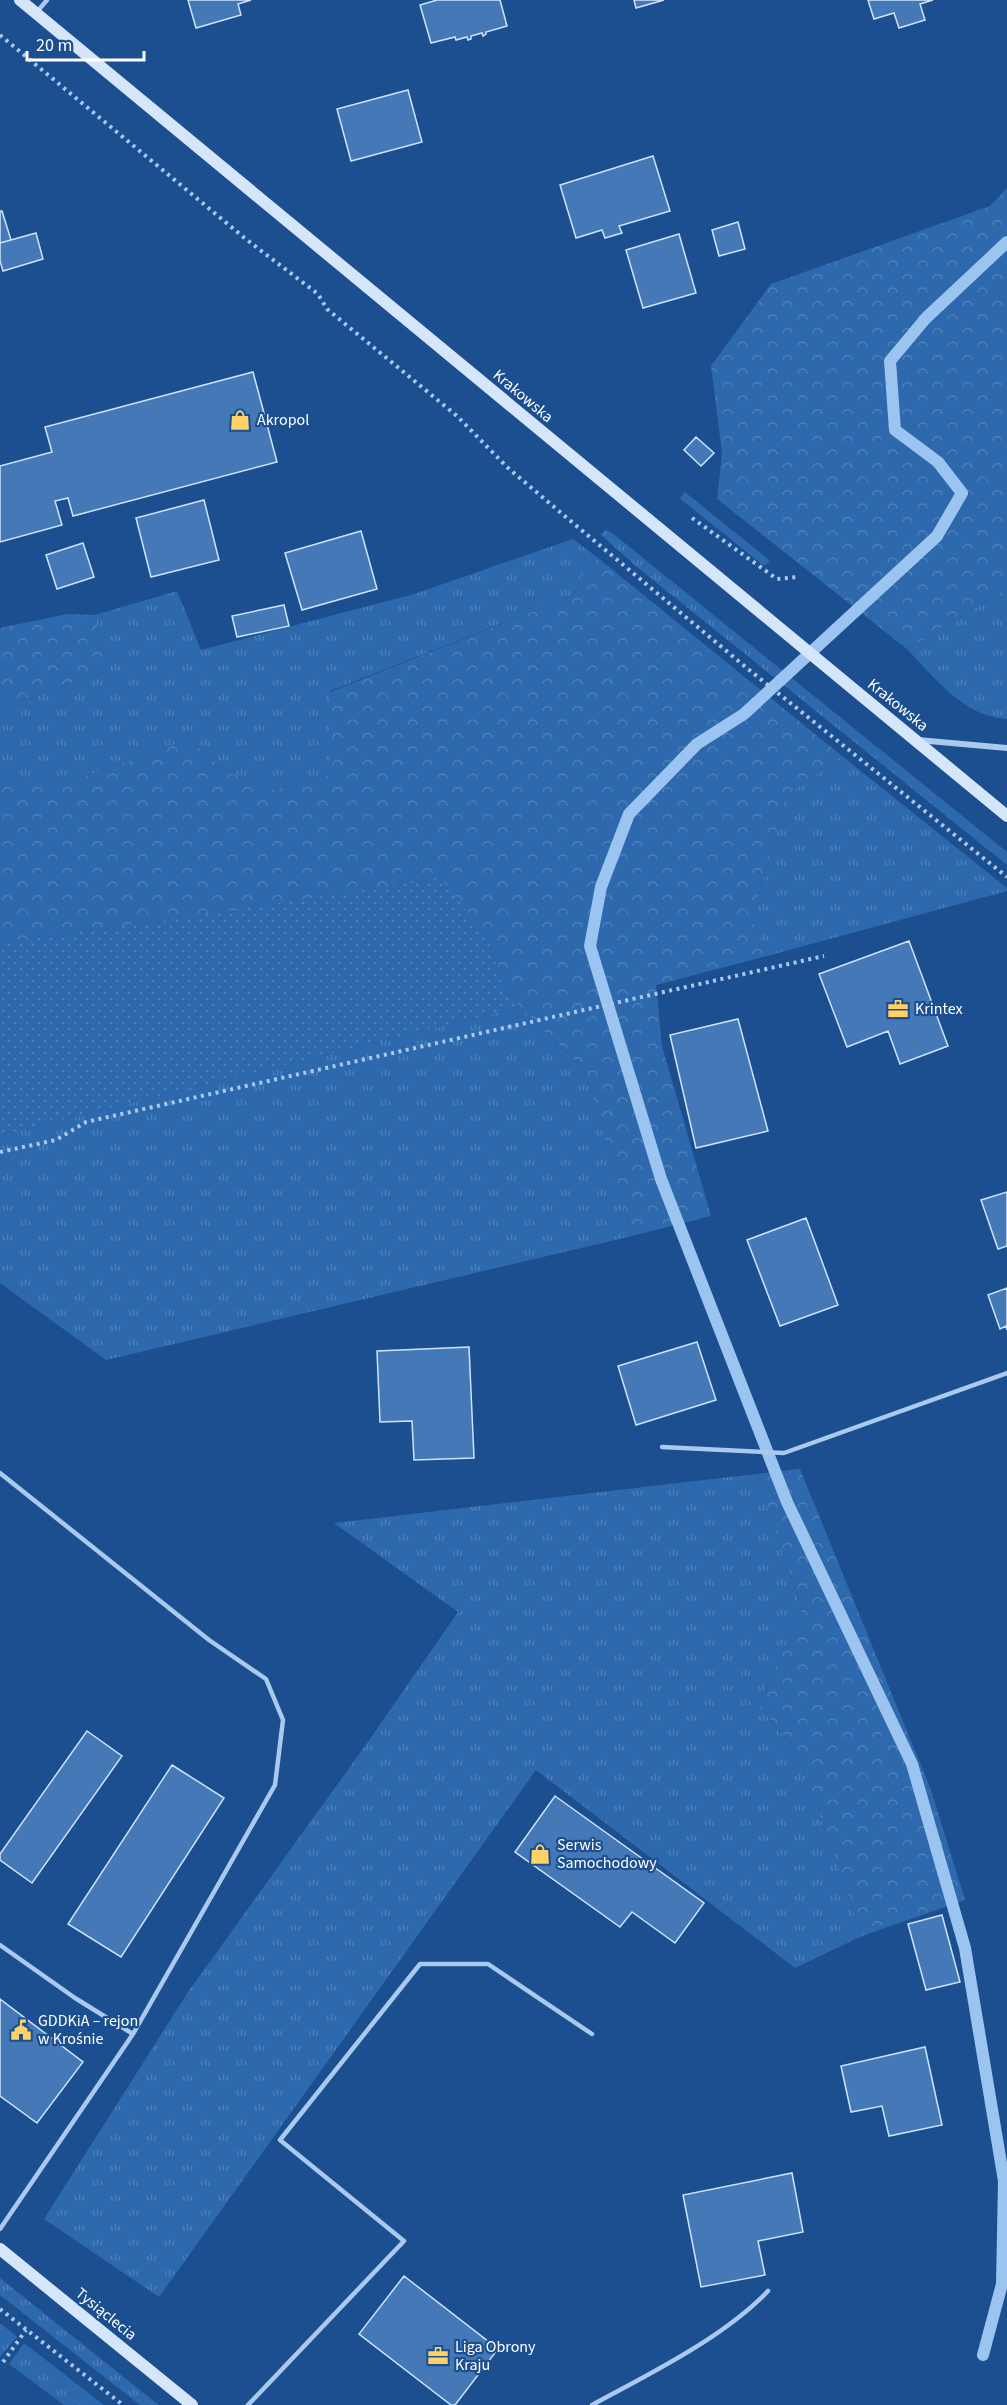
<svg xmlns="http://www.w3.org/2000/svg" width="1007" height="2405" font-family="'Source Sans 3',sans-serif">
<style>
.grass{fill:url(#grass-tufts)}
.forest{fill:url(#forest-crowns)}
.park{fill:url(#park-dots)}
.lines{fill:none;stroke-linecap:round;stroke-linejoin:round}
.stream{stroke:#9cc4f0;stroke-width:12}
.building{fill:#4478b7;stroke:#cfe3fa;stroke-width:1.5}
.path{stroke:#a9c9ee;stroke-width:4;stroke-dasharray:3 4.5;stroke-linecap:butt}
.lane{stroke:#a9c9ee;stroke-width:4.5}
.street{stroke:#a9c9ee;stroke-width:6}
.secondary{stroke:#d6e6fa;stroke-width:12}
.labels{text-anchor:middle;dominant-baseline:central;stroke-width:4.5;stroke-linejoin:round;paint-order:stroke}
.street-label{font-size:16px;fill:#fff;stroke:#1b4f8f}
.poi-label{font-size:16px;fill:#fff;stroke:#1b4f8f;text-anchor:start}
</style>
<defs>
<pattern id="grass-tufts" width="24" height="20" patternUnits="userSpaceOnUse" patternTransform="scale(1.5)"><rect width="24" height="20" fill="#2e69ad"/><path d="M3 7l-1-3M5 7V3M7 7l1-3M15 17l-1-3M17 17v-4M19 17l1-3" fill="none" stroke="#4d80b9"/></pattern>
<pattern id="forest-crowns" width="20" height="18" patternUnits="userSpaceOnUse" patternTransform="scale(1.5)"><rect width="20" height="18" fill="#2e69ad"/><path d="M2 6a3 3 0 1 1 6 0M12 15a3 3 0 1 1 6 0" fill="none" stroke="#4d80b9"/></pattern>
<pattern id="park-dots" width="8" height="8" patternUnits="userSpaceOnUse" patternTransform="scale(1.5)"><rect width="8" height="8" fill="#2e69ad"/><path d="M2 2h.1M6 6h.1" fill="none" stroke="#4d80b9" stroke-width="1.8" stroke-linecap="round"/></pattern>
</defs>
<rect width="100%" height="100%" fill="#1b4f8f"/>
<path class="grass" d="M685 492 769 560V562L764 566 683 501 680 498Z
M605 530 611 532 1007 852V865L637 567 601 535Z
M573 539 598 558 582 571 574 595 330 691V775L274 790 226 771 192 741 181 743 67 782 24 777 0 782V706L13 704 108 671 95 615 177 591 201 650 414 594Z
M1007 589V719C964 717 935 678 907 649Z
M842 756 1007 888V891L767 956 752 920 786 796Z
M520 1007 585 1071 632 1236 106 1360 0 1283V1135Z
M756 1474 802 1609 758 1704 800 1756 862 1936 795 1968 536 1770 159 2297 44 2219 188 1992 365 1746 458 1612 334 1523Z
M0 2278 150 2398 159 2405H140L0 2295Z
M0 2323 17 2337 0 2357Z
M24 2343 104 2405H64L9 2364Z"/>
<path class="forest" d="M1007 188V589L907 649 717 499 722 453 711 366 771 284 990 206Z
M598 558 842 756 786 796 752 920 767 956 656 985 662 1046 711 1216 632 1236 585 1071 520 1007 503 986 488 939 169 920 0 943V782L24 777 67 782 181 743 192 741 226 771 274 790 330 775V692L569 597 574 595 582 571Z
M67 614 95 615 108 671 13 704 0 706V628Z
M800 1469 931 1790 965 1900 862 1936 800 1756 758 1704 802 1609 756 1474Z"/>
<path class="park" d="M441 878 488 939 503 986 520 1007 0 1135V943L169 920Z"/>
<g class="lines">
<path class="stream" d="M983 2355 1002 2284 1004 2181 965 1948 912 1764 787 1502 661 1179 590 946 601 887 629 814 697 744 744 714 937 536 962 493 938 462 895 430 890 361 926 318 1007 242"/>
</g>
<path class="building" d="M188 0H251L238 4 241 15 196 28Z
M437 0H500L507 26 486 32V34L483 36 482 33 471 36V39L468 40 467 37 456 40 455 37 431 43 420 5Z
M634 0H664L636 8Z
M868 0H933L920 4 925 20 899 28 894 13 874 19Z
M408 90 422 142 351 161 337 109Z
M653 156 670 211 619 226 622 233 605 238 602 230 576 238 560 185Z
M0 211H2L11 240 0 243Z
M738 222 745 249 719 256 712 230Z
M36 233 43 259 3 271 0 261V243Z
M679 234 696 293 643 308 626 250Z
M253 372 277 462 73 516 68 498 55 501 62 525 0 542V466L52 452 45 427Z
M696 437 714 453 701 466 684 450Z
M204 500 219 560 151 577 136 518Z
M361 531 377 589 302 610 285 553Z
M83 543 94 577 57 589 46 555Z
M284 605 289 626 237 637 232 616Z
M909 941 948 1046 900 1064 888 1031 847 1047 819 974Z
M738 1019 768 1131 696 1148 670 1035Z
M1007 1192V1246L998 1249 981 1200Z
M806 1218 838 1305 780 1326 747 1240Z
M1007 1288V1330L1006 1326 1000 1329 988 1295Z
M697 1342 716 1400 636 1425 618 1366Z
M469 1347 474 1458 414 1460 412 1421 380 1422 377 1351Z
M87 1731 122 1756 32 1883 0 1860V1854Z
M172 1765 224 1798 121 1957 68 1924Z
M555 1796 704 1903 675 1943 632 1912 620 1927 515 1852Z
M942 1915 960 1982 926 1990 908 1924Z
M0 1999 83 2062 37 2123 0 2096Z
M925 2047 942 2125 889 2136 882 2106 851 2112 841 2066Z
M792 2173 803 2232 758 2241 765 2275 701 2287 683 2195Z
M404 2276 498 2349 455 2405H451L359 2334Z"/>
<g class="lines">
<path class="path" d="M0 35 247 240 318 294 327 309 457 416 508 468 573 523 748 669 1007 877
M692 518 777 579 797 577
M0 1152 56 1140 86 1122 824 956
M0 2309 123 2405
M3 2362 26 2330"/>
<path class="lane" d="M36 13 47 0
M662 1447 784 1453 1007 1373
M0 1473 209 1640 266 1679 283 1720 275 1785 133 2034 0 2229
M0 1945 75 1998 133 2034
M248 2405 404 2241 280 2140 420 1964H488L592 2034
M592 2405C649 2374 723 2338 768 2291"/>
<path class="street" d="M918 740 1007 748"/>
<path class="secondary" d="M20 0 1007 816
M0 2249 192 2405"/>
</g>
<defs>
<g id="shop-bare" transform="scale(1.62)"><path d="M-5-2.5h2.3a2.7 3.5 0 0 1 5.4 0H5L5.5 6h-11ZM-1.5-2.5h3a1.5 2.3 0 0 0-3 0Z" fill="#ffd166" stroke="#1b4f8f" stroke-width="2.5" paint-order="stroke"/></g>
<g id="office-bare" transform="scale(1.62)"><path d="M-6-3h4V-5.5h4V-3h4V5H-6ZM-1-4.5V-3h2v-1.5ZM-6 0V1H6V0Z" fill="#ffd166" stroke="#1b4f8f" stroke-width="2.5" paint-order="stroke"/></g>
<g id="civic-bare" transform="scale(1.62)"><path d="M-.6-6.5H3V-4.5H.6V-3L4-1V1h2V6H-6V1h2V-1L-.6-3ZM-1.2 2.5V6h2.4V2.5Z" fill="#ffd166" stroke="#1b4f8f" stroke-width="2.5" paint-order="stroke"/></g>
</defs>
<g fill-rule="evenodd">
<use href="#shop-bare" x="240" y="420"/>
<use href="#office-bare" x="898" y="1009"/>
<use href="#shop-bare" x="540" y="1854"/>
<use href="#civic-bare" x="21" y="2030"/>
<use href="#office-bare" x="438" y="2356"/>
</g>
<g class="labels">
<g class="street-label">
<text transform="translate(523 396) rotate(40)">Krakowska</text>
<text transform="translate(898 705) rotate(39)">Krakowska</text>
<text transform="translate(106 2314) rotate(39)">Tysiąclecia</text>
</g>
<g class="poi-label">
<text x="257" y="420">Akropol</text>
<text x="915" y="1009">Krintex</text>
<text x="557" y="1845">Serwis<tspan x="557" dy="18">Samochodowy</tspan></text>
<text x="38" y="2021">GDDKiA – rejon<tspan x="38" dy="18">w Krośnie</tspan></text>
<text x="455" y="2347">Liga Obrony<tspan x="455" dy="18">Kraju</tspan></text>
</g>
</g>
<path d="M27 51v9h117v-9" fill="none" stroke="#ffffff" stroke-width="3"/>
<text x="36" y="51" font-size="18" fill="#ffffff" stroke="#1b4f8f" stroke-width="4.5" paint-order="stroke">20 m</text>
</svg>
